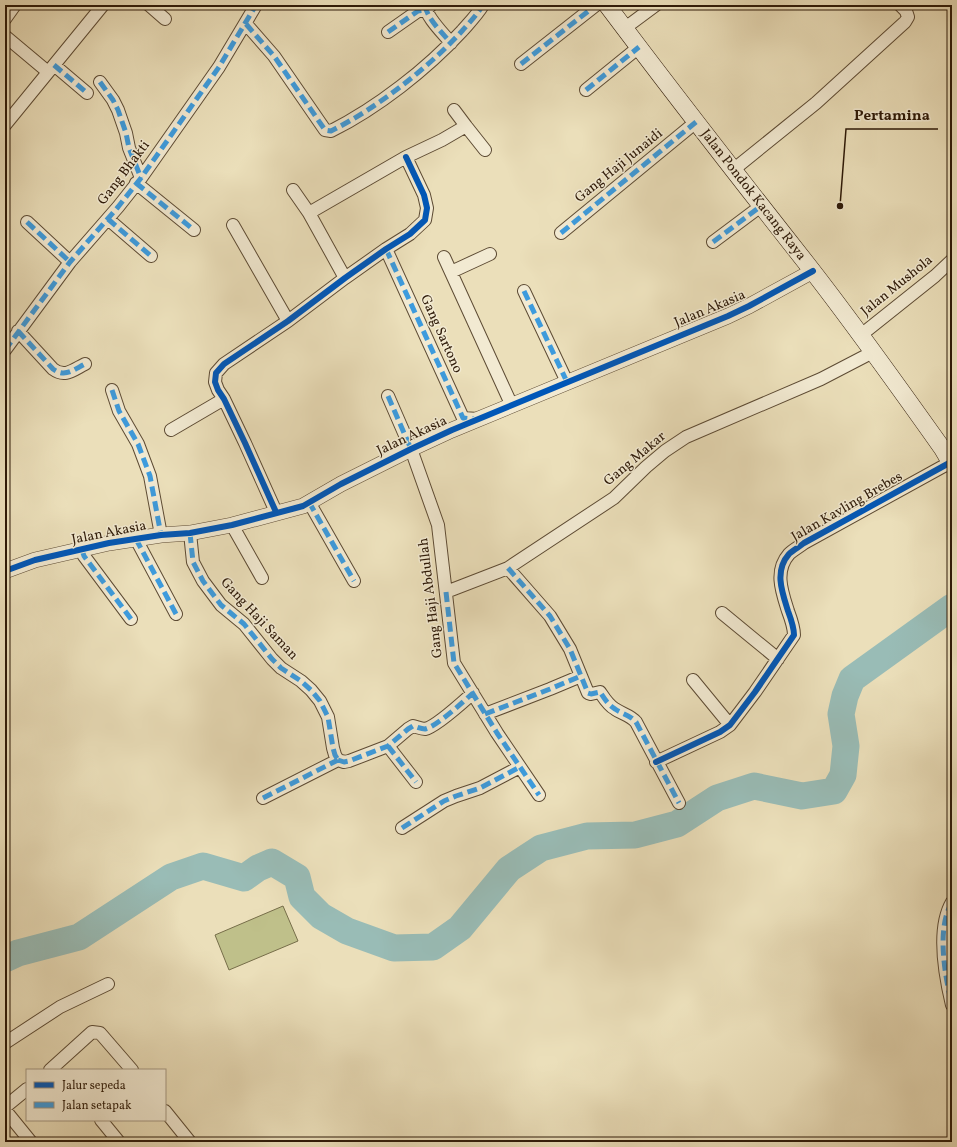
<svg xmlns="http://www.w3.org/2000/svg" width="957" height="1147" font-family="Vollkorn,serif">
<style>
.green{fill:#bfc08a;stroke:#766d49}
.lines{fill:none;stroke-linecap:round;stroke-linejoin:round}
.river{stroke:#99bcb6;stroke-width:27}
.minor-casing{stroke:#5d4b34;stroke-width:14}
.tertiary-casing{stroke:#5d4b34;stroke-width:16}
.secondary-casing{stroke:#2e1a08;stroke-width:18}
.minor{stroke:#f2ead2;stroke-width:12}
.tertiary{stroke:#f2ead2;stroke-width:15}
.secondary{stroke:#f2ead2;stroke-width:17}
.quiet{stroke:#3d9bdd;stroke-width:5;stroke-dasharray:10 5;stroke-linecap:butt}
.cycleway-casing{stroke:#f2ead2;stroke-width:8}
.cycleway{stroke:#0057b8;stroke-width:6}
.labels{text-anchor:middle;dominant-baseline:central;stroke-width:3;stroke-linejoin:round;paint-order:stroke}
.street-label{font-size:14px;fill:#2e1a08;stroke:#f2ead2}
.leader{fill:none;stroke:#2e1a08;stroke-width:1.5}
.callout-dot{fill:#2e1a08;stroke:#f2ead2;stroke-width:1.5}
.callout-label{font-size:15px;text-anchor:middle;font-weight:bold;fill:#2e1a08;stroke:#f2ead2;stroke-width:3;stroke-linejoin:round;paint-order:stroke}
</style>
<rect width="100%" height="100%" fill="#ebdfba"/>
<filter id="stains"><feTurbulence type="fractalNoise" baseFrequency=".005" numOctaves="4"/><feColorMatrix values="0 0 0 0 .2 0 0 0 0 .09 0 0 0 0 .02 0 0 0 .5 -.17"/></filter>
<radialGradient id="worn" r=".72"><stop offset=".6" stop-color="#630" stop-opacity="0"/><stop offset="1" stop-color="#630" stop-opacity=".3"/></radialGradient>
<path class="green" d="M283 906 298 941 229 970 215 935Z"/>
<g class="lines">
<path class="river" d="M5 959 18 953 79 937 171 877 203 866 244 878 258 868 272 862 297 877 302 897 321 916 347 931 394 948 433 947 460 928 509 869 541 848 587 836 635 835 677 824 717 798 754 786 802 796 834 791 843 775 846 746 841 714 845 696 852 679 952 607"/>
<g class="minor-casing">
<path id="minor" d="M149 5 165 19
M425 5C426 17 443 33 451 43
M5 19 15 5
M246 24 274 56 325 130 331 131C377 108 427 69 462 31 469 23 477 15 483 5
M625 28 656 5
M388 32 418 11 426 10 431 5
M5 36 48 72
M521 64 596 5
M54 65 87 93
M100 82 113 100 118 110 126 133 129 148 141 178
M586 90 639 47
M454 110 466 126
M5 125 103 5
M733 170 816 103 905 22 908 17 906 11 900 5
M136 183 194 230
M293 190 309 213
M108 219 151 256
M27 222 70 262
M233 225 288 321
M561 233 696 122
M713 242 761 206
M386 249 463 418 478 419
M444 257 512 406
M451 272 490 254
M345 278 309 213 406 157 442 140 466 126 485 150
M524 291 567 382
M18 331 53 369C65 378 73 370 85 364
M861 335 935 276 952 260
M5 350 70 262 118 207 141 178 219 67 256 5
M112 390 119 411 138 444 150 476 161 535
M388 396 411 449 438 525 454 663 497 733 539 795
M171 430 224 399
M309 502 354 581
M276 512 245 443 224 399 218 390 215 382 216 373 224 364 288 321 345 278 386 249 410 234 425 220 427 208 424 195 406 157
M232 525 262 578
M190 533 193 562 203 581 221 605 244 624 272 659 281 668 301 681 311 690 320 701 328 717 333 748 335 755 338 760
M136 539 176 614
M82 550 84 556 131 619
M508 568 550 616 570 649 588 693 591 694 600 692C604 698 608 705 615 709 622 714 630 715 636 722L679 803
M446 592 508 568 614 498 646 467 665 451 686 437 821 379 873 352
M722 613 778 659
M693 680 730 725
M485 714 550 689 581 676
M388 746 416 782
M338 760 344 762 349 761 388 746 408 729 413 726C417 727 421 729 425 729 436 727 464 701 473 693
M656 762 720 732 730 725 755 692 794 635C794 627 791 619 788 611 782 592 774 571 789 554 793 550 799 547 804 543L951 462
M263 798 338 760
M402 828 444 801 456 796 480 788 520 767
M952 902C936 929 945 976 952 1005
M5 1043 60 1007 108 984
M50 1070 92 1032 100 1033 132 1070
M5 1107 27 1089
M5 1110 31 1142
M165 1111 190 1142
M101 1120 119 1142"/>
</g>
<g class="tertiary-casing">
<path id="tertiary" d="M5 571 35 560 109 543 161 535 190 533 232 525 303 506 341 484 411 449 452 430 728 316 749 306 813 271"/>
</g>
<g class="secondary-casing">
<path id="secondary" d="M607 5C673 93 740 179 807 264 854 324 898 386 942 448L952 465"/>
</g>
<use href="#minor" class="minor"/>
<use href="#tertiary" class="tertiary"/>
<use href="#secondary" class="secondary"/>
<path class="quiet" d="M425 5C426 17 443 34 451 43
M246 24 274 56 325 130 331 131C377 108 427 69 462 31 469 23 477 15 483 5
M388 32 418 11 426 10 431 5
M521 64 596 5
M54 65 87 93
M100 82 113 100 118 110 126 133 129 148 141 178
M586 90 639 47
M136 183 194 230
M108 219 151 256
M27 222 70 262
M561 233 696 122
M713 242 761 206
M386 249 463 418 474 419
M524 291 567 382
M18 331 53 369C65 378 73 370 85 364
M5 350 70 262 118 207 141 178 219 67 256 5
M112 390 119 411 138 444 150 476 161 535
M388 396 411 449
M309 502 354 581
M190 533 193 562 203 581 221 605 244 624 272 659 281 668 301 681 311 690 320 701 328 717 333 748 335 755 338 760
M136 539 176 614
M82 550 84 556 131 619
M508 568 550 616 570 649 588 693 591 694 600 692C604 698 608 705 615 709 622 714 630 715 636 722L679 803
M446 592 454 663 497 733 539 795
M485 714 550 689 581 676
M388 746 416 782
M338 760 344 762 349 761 388 746 408 729 413 726C417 727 421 729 425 729 436 727 464 701 473 693
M263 798 338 760
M402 828 444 801 456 796 480 788 520 767
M952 902C936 929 945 976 952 1005"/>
<g class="cycleway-casing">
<path id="cycleway" d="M276 512 245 443 224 399 218 390 215 382 216 373 224 364 288 321 345 278 386 249 410 234 425 220 427 208 424 195 406 157
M5 571 35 560 109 543 161 535 190 533 232 525 303 506 341 484 411 449 452 430 728 316 749 306 813 271
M656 762 720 732 730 725 755 692 794 635C794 627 791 619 788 611 782 592 774 571 789 554 793 550 799 547 804 543L951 462"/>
</g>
<use href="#cycleway" class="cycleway"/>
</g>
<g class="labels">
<g class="street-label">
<text transform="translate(619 166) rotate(-39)">Gang Haji Junaidi</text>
<text transform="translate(124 173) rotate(-53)">Gang Bhakti</text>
<text transform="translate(753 195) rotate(52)">Jalan Pondok Kacang Raya</text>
<text transform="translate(897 286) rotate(-39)">Jalan Mushola</text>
<text transform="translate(710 309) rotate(-23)">Jalan Akasia</text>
<text transform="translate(441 334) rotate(66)">Gang Sartono</text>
<text transform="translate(412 436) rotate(-25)">Jalan Akasia</text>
<text transform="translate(635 459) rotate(-40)">Gang Makar</text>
<text transform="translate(847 507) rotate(-30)">Jalan Kavling Brebes</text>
<text transform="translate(109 533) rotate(-11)">Jalan Akasia</text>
<text transform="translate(431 598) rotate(-97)">Gang Haji Abdullah</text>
<text transform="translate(259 619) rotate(47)">Gang Haji Saman</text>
</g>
</g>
<path class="leader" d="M840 206L846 129H938"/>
<circle class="callout-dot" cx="840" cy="206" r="4"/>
<g class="callout-label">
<text x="892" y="120">Pertamina</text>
</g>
<rect width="957" height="1147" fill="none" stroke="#ebdfba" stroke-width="20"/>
<rect x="6" y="6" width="945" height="1135" fill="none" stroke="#2e1a08" stroke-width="2"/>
<rect x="10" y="10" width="937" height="1127" fill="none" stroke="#2e1a08"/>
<rect x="26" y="1069" width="140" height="52" fill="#f2ead2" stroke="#a49781"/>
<rect x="34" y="1082" width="20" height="6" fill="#0057b8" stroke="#a49781"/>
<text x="62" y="1089" font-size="12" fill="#2e1a08">Jalur sepeda</text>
<rect x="34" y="1102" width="20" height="6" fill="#3d9bdd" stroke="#a49781"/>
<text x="62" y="1109" font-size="12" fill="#2e1a08">Jalan setapak</text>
<rect width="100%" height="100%" filter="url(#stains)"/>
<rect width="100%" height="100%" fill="url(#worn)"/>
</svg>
